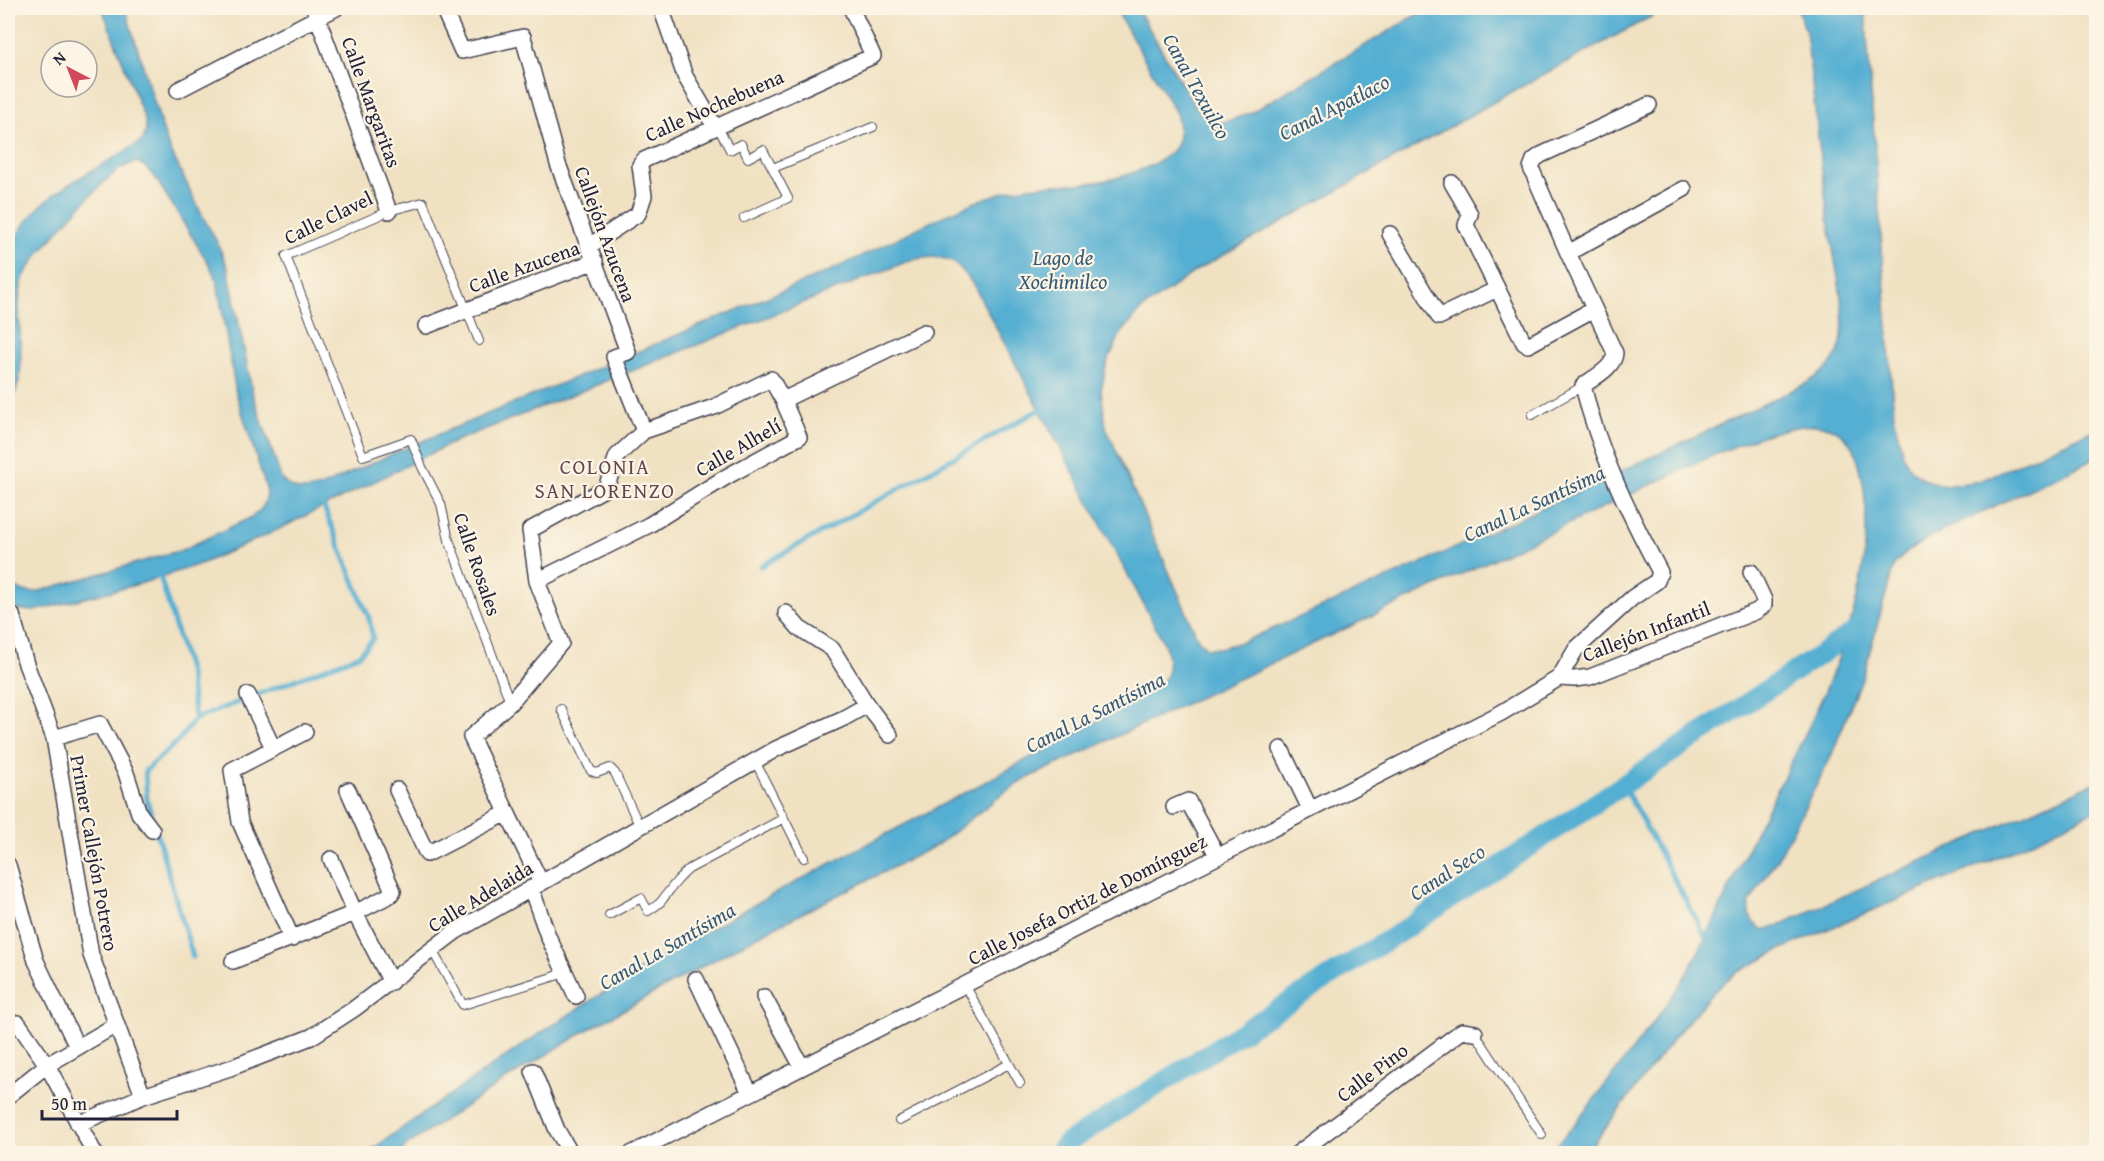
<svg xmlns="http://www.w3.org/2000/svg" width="2104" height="1161" font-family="'Gentium Book Plus',serif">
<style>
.water{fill:#54afd2;stroke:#3b6886;stroke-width:1.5}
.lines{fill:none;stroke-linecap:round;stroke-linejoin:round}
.stream{stroke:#54afd2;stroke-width:5}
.canal{stroke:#54afd2;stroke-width:20}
.lane-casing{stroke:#413f4f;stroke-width:10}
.street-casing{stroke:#413f4f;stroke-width:18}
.lane{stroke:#fff;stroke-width:8}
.street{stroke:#fff;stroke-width:15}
.labels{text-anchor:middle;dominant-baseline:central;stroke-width:4.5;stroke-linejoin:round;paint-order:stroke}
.street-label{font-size:20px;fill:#22223b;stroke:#fcf5e5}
.water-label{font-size:21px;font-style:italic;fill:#365a77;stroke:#fcf5e5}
.neighbourhood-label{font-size:21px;letter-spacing:1.5px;fill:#644753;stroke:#fcf5e5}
</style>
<rect width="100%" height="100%" fill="#fcf5e5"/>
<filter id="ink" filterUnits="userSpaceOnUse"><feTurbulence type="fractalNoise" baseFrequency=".0167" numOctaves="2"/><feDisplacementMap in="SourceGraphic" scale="12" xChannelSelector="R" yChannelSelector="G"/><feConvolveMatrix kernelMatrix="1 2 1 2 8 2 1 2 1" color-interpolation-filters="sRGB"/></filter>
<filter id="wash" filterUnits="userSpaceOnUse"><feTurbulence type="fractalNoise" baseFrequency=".008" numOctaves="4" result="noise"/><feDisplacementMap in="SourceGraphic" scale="24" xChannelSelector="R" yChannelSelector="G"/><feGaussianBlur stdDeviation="1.35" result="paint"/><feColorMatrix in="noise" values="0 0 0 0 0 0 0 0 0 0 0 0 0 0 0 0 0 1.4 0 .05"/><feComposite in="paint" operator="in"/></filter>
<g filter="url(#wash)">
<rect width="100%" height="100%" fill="#f0e1c2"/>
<path class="water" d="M102 8H125L167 143 202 215 217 242 228 268 253 395 282 480C288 485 295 491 304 490 318 490 333 481 346 475 372 463 398 451 425 440 556 385 689 331 820 275 882 249 940 212 1004 192 1029 185 1054 185 1079 184 1108 182 1141 173 1165 157 1182 146 1181 130 1176 113L1115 8H1137L1194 105C1213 131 1226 122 1252 112L1428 8H1667L1508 94 1197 270 1140 311 1120 335 1106 365 1101 391 1106 427 1198 639 1206 648H1220L1242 642C1432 560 1620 473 1807 383 1821 373 1835 365 1840 347 1849 315 1833 258 1829 224 1820 160 1814 96 1806 32L1797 8H1865L1894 417 1903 455 1912 471 1926 480 1945 486 1980 481 2096 429V458C2055 478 2013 497 1972 517 1944 530 1914 542 1894 565L1863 676 1830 759 1782 851 1749 903V914L1754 923 1763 930 1777 926 2096 782V810L2010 852 1784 948 1736 973 1715 990 1678 1033 1586 1153H1547C1571 1132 1590 1104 1610 1079 1638 1042 1668 1006 1691 966 1715 922 1734 876 1756 831 1809 726 1885 599 1862 477 1858 458 1851 435 1831 428 1790 412 1682 471 1642 489L1024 780 1008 790 937 845 765 932 587 1030 505 1080 407 1145 401 1153H367C474 1077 582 1002 696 937 812 871 931 812 1048 748 1087 728 1124 705 1161 684 1172 670 1169 658 1164 643L974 286C956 258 943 253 911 260L458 440 267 535 203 563 143 583 34 611 21 610 8 604V578C15 591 22 592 36 592L182 550 252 517 262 508 266 499 267 491 236 393 217 281 209 264 155 177 143 165 136 162C130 164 125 166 120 169 100 183 27 261 22 282 12 322 33 372 8 407V253C34 191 91 175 143 140L146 131 145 120Z"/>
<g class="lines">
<path class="stream" d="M761 566 1044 407
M159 573 189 673 195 719 179 740 145 771 147 800 193 957
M195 719 359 655 373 639 369 618 321 500
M1623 785 1708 941"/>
<path class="canal" d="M1057 1154 1065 1144 1405 929 1862 627"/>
</g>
</g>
<g filter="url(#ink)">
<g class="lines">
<g class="lane-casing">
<path id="lane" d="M716 128 720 131 730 150 741 144 748 158 763 150 788 198 744 218
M773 168 873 127
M479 341 423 202 389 211 286 256 363 456 411 439 422 467 441 504 449 540 510 702
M1532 415 1583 386
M561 709 591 771 597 773 610 768 615 773 640 827
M755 761 804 858
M609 915 641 898 648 911C653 908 660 904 663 899 671 888 678 878 689 869L784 818
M432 950 463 1005 565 973
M965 985 1020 1083
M1475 1033 1542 1135
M899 1121 1009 1064"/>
</g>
<g class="street-casing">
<path id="street" d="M314 8 389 211
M443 8 462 51 523 37 558 164 628 352 614 357 644 431
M661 8 685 76 715 127
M178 90 336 8
M1452 183 1470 214 1466 225 1524 343 1528 345 1594 309
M1390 234 1439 317 1497 289
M589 246 638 214 644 196 640 165 644 160 873 56 851 8
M1568 253 1684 189
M426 326 595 261
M783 400 924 332
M537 581 649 525 726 477 799 437 783 400 771 379 714 407 644 431 617 456 606 488 530 530 537 581 561 643 510 703 471 737 541 883
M786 613 799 628 832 649 867 705 890 735
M12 615 26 664 54 738 91 955 143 1096
M1559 678 1575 679 1590 677 1757 611 1764 605V600L1751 572
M248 695 273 748
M54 738 100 724 126 773 139 813 152 830
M1281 749 1310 809
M397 790 427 854 507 813
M1174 807 1188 801 1218 857
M331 859 355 913 391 982
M8 865 36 961 77 1047
M531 888 548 936 576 996
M292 939 240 822 232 770 305 732
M233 961 355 913 390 895 393 891 348 790
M696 979 750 1093
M764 997 802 1067
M8 1026 18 1023 47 1065 95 1154
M533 1071 557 1130 571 1154
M8 1096 47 1065 116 1025
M78 1124 143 1096 230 1068 311 1037 354 1009 455 932 776 749 844 718 867 705
M631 1154 1501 713 1559 678 1576 649 1632 598 1657 581 1660 572C1628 512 1599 452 1583 386 1594 377 1614 368 1615 353L1568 253 1531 168 1534 160 1541 155 1649 105
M1297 1154 1462 1031 1475 1033"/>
</g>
<use href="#lane" class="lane"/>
<use href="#street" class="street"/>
</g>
</g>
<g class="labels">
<g class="street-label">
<text transform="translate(372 102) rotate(70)">Calle Margaritas</text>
<text transform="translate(714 105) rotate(-24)">Calle Nochebuena</text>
<text transform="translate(328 217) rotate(-26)">Calle Clavel</text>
<text transform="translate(606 234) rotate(70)">Callejón Azucena</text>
<text transform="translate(524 266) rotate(-20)">Calle Azucena</text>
<text transform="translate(738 447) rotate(-30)">Calle Alhelí</text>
<text transform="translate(478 564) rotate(71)">Calle Rosales</text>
<text transform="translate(1646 631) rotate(-21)">Callejón Infantil</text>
<text transform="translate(95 853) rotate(80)">Primer Callejón Potrero</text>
<text transform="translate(480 896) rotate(-31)">Calle Adelaida</text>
<text transform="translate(1087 899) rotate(-27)">Calle Josefa Ortiz de Domínguez</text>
<text transform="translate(1372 1072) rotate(-37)">Calle Pino</text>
</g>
<g class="water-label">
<text transform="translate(1197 86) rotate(61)">Canal Texuilco</text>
<text transform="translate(1334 107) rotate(-27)">Canal Apatlaco</text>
<text x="1063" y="257">Lago de<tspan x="1063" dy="24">Xochimilco</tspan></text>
<text transform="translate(1534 503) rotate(-25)">Canal La Santísima</text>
<text transform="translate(1095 712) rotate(-27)">Canal La Santísima</text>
<text transform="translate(1447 872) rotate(-33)">Canal Seco</text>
<text transform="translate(667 946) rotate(-30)">Canal La Santísima</text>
</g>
<g class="neighbourhood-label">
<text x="605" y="466">COLONIA<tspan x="605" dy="24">SAN LORENZO</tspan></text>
</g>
</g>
<rect width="2104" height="1161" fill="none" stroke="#fcf5e5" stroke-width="30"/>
<g transform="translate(69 69) rotate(318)"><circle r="28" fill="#fcf5e5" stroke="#a5a1a1" stroke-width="1.5"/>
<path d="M0-4.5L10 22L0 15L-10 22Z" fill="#d1495b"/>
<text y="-9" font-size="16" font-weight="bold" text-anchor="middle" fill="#22223b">N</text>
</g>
<path d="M42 1110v9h135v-9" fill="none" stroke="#22223b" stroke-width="3"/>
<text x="51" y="1110" font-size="18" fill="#22223b" stroke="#fcf5e5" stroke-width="4.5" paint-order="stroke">50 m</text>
</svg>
